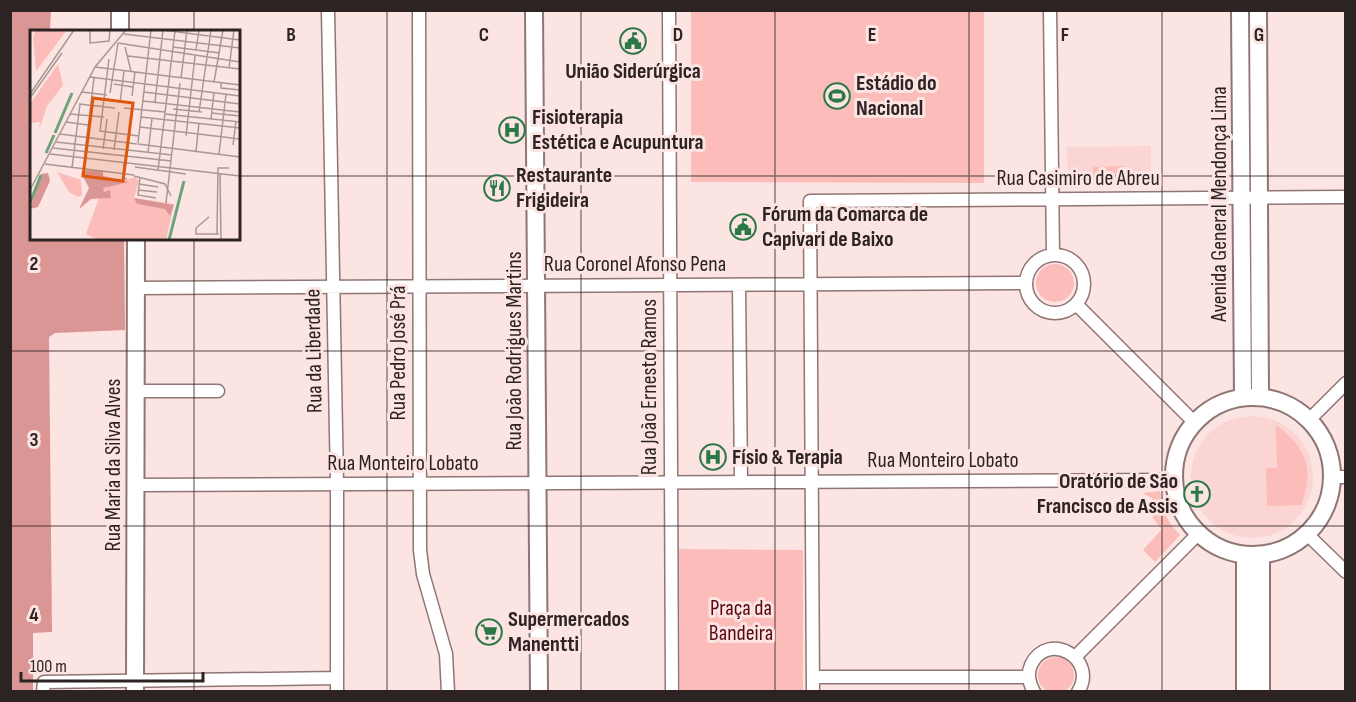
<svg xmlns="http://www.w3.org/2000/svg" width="1356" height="702" font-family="'Sofia Sans Condensed',sans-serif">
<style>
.built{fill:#fbd5d3}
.green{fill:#fcbcb9}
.forest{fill:#da9694}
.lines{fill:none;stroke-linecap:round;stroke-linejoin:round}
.street-casing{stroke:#8f7674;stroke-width:15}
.secondary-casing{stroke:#8f7674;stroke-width:20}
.street{stroke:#fff;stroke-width:12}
.secondary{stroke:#fff;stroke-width:16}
.grid{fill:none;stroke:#2e2323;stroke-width:1.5;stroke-opacity:0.55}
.labels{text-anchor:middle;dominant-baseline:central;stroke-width:6;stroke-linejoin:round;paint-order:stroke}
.poi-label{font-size:22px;font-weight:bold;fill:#2e2323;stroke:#fbe4e2;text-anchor:start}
.street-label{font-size:22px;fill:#2e2323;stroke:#fbe4e2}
.park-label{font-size:22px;fill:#5a0713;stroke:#fbe4e2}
.inset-river{fill:none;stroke:#6ca37b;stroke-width:3}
.inset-road{fill:none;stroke:#a99796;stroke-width:1.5}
.view{fill:#df560d;fill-opacity:0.15;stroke:#df560d;stroke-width:3}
.inset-edge{fill:none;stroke:#2e2323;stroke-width:3}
.grid-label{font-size:20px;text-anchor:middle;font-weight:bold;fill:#2e2323;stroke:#fbe4e2;stroke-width:6;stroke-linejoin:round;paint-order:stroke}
</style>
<rect width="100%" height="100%" fill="#fbe4e2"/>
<path class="built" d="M1151 146V185L1068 186 1067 147Z
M1191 477a61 61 0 1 1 122 0a61 61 0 1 1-122 0Z"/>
<path class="green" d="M691 11H984V183L691 182Z
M1124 166V182H1093V167Z
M1036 283a19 19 0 1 1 38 0a19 19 0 1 1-38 0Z
M1276 425C1306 447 1315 469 1301 505L1267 506 1266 468H1277Z
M1160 491C1162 510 1167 522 1180 535L1155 562 1143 550 1162 529C1152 519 1148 512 1152 498L1142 493Z
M679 549 803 550V691H680Z
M1038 675a18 18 0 1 1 36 0a18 18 0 1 1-36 0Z"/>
<path class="forest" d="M10 11H51L50 31 32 32V238L124 239 125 330 55 333 49 337 52 632 33 633V692L10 691Z"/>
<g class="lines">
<g class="street-casing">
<path id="street" d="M328 10 337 484V692
M419 10 420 550 423 574 446 654 448 692
M669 10 672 692
M1050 10 1053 255
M1026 284a29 29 0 1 1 58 0a29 29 0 1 1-58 0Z
M739 285 741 482
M136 288 1026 283
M1076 304 1194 422
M136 391H218
M1310 419 1346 383
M1332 477H1346
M136 485 1174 480
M1307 534 1346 572
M1075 657 1197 535
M813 677H1029
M43 692 44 682 337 678
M813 692 810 201 1346 197
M1034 692C1029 683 1027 674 1031 665 1047 630 1099 658 1078 692"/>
</g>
<g class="secondary-casing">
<path id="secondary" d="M120 10V32
M534 10 539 692
M1240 10 1243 397
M1258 10 1260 397
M1174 476a79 79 0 1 1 158 0a79 79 0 1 1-158 0Z
M1245 556V692
M1261 556V692
M135 692 136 238"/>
</g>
<use href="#street" class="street"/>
<use href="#secondary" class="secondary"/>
</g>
<path class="grid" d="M194 10V32M387 10V692M581 10V692M775 10V692M969 10V692M1162 10V692M10 176H32M238 176H1346M194 238V692M10 351H1346M10 526H1346"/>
<defs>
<g id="civic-ring" transform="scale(1.35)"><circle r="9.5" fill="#fbe4e2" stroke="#2b7847" stroke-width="1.5"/><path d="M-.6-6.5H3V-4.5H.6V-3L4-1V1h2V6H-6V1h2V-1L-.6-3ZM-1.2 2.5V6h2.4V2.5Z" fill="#2b7847"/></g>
<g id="stadium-ring" transform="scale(1.35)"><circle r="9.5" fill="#fbe4e2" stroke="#2b7847" stroke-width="1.5"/><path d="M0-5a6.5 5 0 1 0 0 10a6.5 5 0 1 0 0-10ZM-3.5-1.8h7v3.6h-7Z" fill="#2b7847"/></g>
<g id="hospital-ring" transform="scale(1.35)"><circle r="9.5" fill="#fbe4e2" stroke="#2b7847" stroke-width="1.5"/><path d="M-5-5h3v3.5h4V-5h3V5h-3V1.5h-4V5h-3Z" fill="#2b7847"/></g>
<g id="restaurant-ring" transform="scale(1.35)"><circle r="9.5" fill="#fbe4e2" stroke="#2b7847" stroke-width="1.5"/><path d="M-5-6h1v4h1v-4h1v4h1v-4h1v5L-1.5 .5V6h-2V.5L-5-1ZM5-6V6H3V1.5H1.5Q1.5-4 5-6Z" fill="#2b7847"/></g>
<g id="church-ring" transform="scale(1.35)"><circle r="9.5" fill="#fbe4e2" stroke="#2b7847" stroke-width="1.5"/><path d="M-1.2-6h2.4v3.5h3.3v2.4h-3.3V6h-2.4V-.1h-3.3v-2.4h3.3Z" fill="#2b7847"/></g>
<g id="supermarket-ring" transform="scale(1.35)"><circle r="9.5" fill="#fbe4e2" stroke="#2b7847" stroke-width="1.5"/><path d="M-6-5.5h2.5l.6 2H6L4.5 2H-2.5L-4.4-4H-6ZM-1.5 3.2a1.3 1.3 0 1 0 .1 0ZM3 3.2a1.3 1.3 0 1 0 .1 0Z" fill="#2b7847"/></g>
</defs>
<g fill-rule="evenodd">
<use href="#civic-ring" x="633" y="41"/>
<use href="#stadium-ring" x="837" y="96"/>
<use href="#hospital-ring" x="512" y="130"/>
<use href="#restaurant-ring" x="497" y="188"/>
<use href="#civic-ring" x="743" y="227"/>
<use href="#hospital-ring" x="713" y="457"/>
<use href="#church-ring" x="1197" y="494"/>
<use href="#supermarket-ring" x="489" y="632"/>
</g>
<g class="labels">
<g class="poi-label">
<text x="633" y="71" text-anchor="middle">União Siderúrgica</text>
<text x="856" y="83">Estádio do<tspan x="856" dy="25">Nacional</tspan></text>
<text x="532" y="117">Fisioterapia<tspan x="532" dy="25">Estética e Acupuntura</tspan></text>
<text x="516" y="175">Restaurante<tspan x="516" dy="25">Frigideira</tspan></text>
<text x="762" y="214">Fórum da Comarca de<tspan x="762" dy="25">Capivari de Baixo</tspan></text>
<text x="732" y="457">Físio &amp; Terapia</text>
<text x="1178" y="481" text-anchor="end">Oratório de São<tspan x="1178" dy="25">Francisco de Assis</tspan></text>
<text x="508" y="619">Supermercados<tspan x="508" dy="25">Manentti</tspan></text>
</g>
<g class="street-label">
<text x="1078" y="178">Rua Casimiro de Abreu</text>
<text transform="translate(1219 204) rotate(-90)">Avenida General Mendonça Lima</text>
<text x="635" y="264">Rua Coronel Afonso Pena</text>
<text transform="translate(314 351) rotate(-91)">Rua da Liberdade</text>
<text transform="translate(514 351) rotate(-90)">Rua João Rodrigues Martins</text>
<text transform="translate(398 353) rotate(-90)">Rua Pedro José Prá</text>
<text transform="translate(649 387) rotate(-90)">Rua João Ernesto Ramos</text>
<text x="943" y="460">Rua Monteiro Lobato</text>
<text x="403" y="463">Rua Monteiro Lobato</text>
<text transform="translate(113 465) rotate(-90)">Rua Maria da Silva Alves</text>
</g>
<g class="park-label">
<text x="741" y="608">Praça da<tspan x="741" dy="25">Bandeira</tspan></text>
</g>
</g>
<g transform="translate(30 30)">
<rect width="210" height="210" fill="#fbe4e2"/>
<path d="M6 0H37L6 41 3 7ZM28 34 33 55 17 76 9 100 10 92 0 93V74ZM27 142 51 150 52 165 48 167 39 162ZM105 147 109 150 104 168 144 174 136 210H68L56 204 73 157Z" fill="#fcbcb9"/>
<path d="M57 140 73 141V146L99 152 73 158 74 162 80 160 81 168 61 169 49 179 59 158 51 143ZM18 143 20 151 8 177 0 179 11 144ZM104 168 144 175 140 186 135 179 107 174Z" fill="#da9694"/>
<path class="inset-river" d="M25 103 42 63M16 123 24 105M0 173 11 145M139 210 154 151"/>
<path class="inset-road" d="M60 0V13L79 11 80 0M94 4 210 18M88 13 210 32M95 17 101 41M143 17 190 23M166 20 169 0M98 26 210 39M79 29 70 101 109 106M65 37 210 55M199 38 204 0M60 47 210 66M151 48 157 0M184 52 193 0M191 53V58L210 60M84 54 103 57M52 62 77 65M114 62 210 74M80 63 88 13M0 64 44 0M102 66 105 42M0 68 32 23M113 71 210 82M125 72 133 0 210 10M90 73 94 41M49 74 85 78M94 78 135 82M143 79 172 82M169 82 181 0M181 83 210 86M40 84 74 87M135 84 210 92M111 87 210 98M181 89 184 62M36 92 58 95M110 97 210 109M30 104 107 114M156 106 165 26M26 112 142 125M108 113 121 0M108 114 210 127M203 115 206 91M23 118 141 131M73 119 77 89M84 120 89 82M166 121 169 93M55 123 64 48M118 123 122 88M20 124 210 146M189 124 196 64M94 132 93 148 97 149M15 134 104 145M105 137 156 144M42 138 50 74M128 140 145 1M190 144 191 210M104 146 135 154 141 166M110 147 108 165 126 168M109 154 128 157M0 160 65 37 96 0M108 160 127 162M136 173 150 53M179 187 166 198V204H189M187 204 188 138H199"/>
<path class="view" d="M63 68 103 73 93 151 53 146Z"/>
<rect width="210" height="210" class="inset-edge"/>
</g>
<g class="grid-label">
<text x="291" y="41">B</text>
<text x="484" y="41">C</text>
<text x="678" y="41">D</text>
<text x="872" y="41">E</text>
<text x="1065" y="41">F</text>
<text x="1259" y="41">G</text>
<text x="34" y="270">2</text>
<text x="34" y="446">3</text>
<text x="34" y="621">4</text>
</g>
<rect width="1356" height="702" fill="none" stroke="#2e2323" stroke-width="24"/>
<path d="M21 672v9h182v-9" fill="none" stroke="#2e2323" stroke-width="3"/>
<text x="30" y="672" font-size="18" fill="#2e2323" stroke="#fbe4e2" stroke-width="4.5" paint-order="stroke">100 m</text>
</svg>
